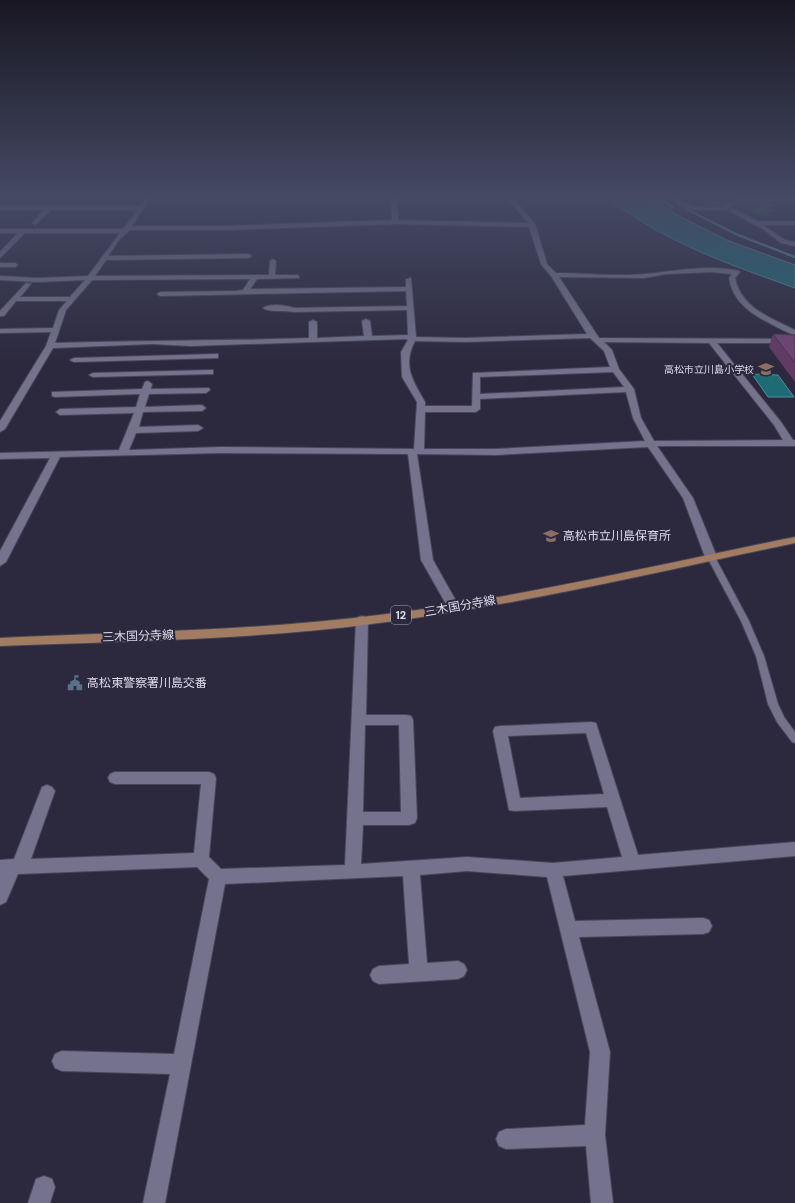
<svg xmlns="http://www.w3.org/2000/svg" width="795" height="1203" font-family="'DM Sans','Noto Sans JP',sans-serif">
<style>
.green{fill:#246140}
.water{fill:#1e6a75;stroke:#578c98}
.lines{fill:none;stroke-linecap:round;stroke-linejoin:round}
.stream{stroke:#578c98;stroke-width:2.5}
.service-casing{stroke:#494659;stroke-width:2}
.minor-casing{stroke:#494659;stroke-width:2}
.primary-casing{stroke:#494659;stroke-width:2}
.service{fill:#74728c;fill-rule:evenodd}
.minor{fill:#74728c;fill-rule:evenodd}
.primary{fill:#a27c61;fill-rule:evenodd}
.wall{fill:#613b64}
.building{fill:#714574;stroke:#4f3051}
.labels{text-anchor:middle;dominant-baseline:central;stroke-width:4;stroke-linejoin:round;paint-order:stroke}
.far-poi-label{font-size:10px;fill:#dddceb;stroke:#2c293f;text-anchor:end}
.shield{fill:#2c293f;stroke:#a8a6b7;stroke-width:1}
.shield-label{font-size:11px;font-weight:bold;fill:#dddceb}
.poi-label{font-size:12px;fill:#dddceb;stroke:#2c293f;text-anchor:start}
.street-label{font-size:12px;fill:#dddceb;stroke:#2c293f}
</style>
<rect width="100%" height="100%" fill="#2c293f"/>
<path class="green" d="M694 195H734L747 201 761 200 764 202H770L773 206 770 207 775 211 767 212 772 217C764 217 749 209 740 207 731 205 720 211 712 208 706 206 698 199 694 195Z"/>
<path class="water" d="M603 195H648L679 216 729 241 795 265V288C725 263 662 241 603 195Z
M752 374 778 375 794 397H768Z"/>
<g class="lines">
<path class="stream" d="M654 195 672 207
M686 209 738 235 795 257"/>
<g class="service-casing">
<path id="service" d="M708 555H714L715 557 749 621 764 656 778 704 784 717 795 732V743L792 742 777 722 768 704 756 656 741 621 707 557Z"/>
</g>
<g class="minor-casing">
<path id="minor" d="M146 195H152L132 226H227L392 220 391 195H397L398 220 528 223 505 195H511L535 224 547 264 556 273C584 273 617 277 645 274 676 271 708 264 739 271L740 272 735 278C741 308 771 318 795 330V335C788 333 781 329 775 326 753 315 733 303 729 278L732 274 711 272 666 274 644 278 559 277 599 338 789 339V343H717L781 422 793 440H795V446H657L693 498 717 557 711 560 705 557 683 498 648 447 496 455 417 454 433 560 460 608 454 612 450 611 421 560 408 454 221 453 60 457 6 562 0 566V551L50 458 0 459V453L119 450 134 413 60 415 56 412 60 409 136 407 140 394 55 397 52 396V392L142 389 145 382 148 381 152 384 151 389 209 388 210 390 206 393 149 394 145 407 202 405 206 408 202 411 143 412 139 427 198 425 203 428 198 431 136 433 129 450 221 447 414 449 417 402 402 377 401 352 408 340 405 339 191 346 152 344 53 348 5 429 0 432V421L46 346 51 332 0 333V329L53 328 59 310 67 301H16L4 316H0V311L26 283 31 284 20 297H70L85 280 38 282 0 280V276L38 278 88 276 120 233H25L0 258V252L18 233H0V229H123L137 210H51L35 225 32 223 44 210H0V206H139ZM395 224 529 227 541 264 551 276 587 334 465 338 416 337 411 278 406 279V287L250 289 257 279 299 278V276L297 275H275L276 261 273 259 270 261 269 275 95 276 106 260 249 258 252 256 249 254 108 256 119 240 130 230H227ZM250 279 243 290 237 291 160 292 157 294 160 296 406 291 407 306 294 308C286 305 270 303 263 308 270 313 285 310 294 312L407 310 408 335 372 336 370 321 366 319 362 321 364 336 317 338V322L313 320 309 322V338C224 341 140 340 55 343L66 310 92 280ZM590 338 604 351 610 367 473 373 472 406H425V402C413 381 402 366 415 341L465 342ZM604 342 709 343 774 425 783 440 654 441 641 418 634 389 619 369 612 350ZM613 372 624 387 480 394V377ZM626 392 633 418 645 441 496 449H424L425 412H476L480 409V399Z
M666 195C676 195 683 203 692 206 702 209 714 207 724 207V204L744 198 795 196V200L744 202 729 206 757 221H795V225H763L785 240 795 242V246L781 243 763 229 727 210H693L682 206Z
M0 263H15L18 265 15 267H0Z
M215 354H218V358L74 362 70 360 74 358Z
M210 370H213V374L93 377 89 375 93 373Z
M362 616 366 617 368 620 366 715H406L411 716 413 720 417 818 415 823 409 825H363L361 864 467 857 553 863 622 857 607 807 514 811 509 810 493 731 495 727 500 726 591 722 596 723 638 855 795 842V856L563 876 575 921 703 918 709 920 712 926 709 932 703 934 579 937 610 1052 605 1135 613 1203H591L586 1146 506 1149 499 1146 496 1139 499 1132 506 1129 585 1125 590 1052 547 877 467 871 420 875 427 963 458 961 464 964 467 970 464 976 458 979 379 984 373 981 370 975 373 969 379 966 409 964 403 876 225 884 165 1203H143L170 1074 62 1071 55 1068 52 1061 55 1054 62 1051 174 1054 209 879 197 867 18 874 6 902 0 905V860L14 859 42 787 47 785 52 787 55 791 31 859 194 853 201 784H115L110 782 108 778 110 774 115 772H209L214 774 216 778 209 857 221 869 345 865 356 620 358 617ZM365 725H399L401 812H363ZM586 733 604 794 520 798 508 736Z
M44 1176 52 1179 55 1187 50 1203H28L36 1179Z"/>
</g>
<g class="primary-casing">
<path id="primary" d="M795 537V543C657 572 519 605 379 623 253 640 126 641 0 646V638C126 632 253 631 379 615 519 598 657 565 795 537Z"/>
</g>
<use href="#service" class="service"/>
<use href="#minor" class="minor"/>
<use href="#primary" class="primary"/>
</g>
<path class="wall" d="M773 334 795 335V382L769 347Z"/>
<path class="building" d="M773 334 795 335V363Z"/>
<linearGradient id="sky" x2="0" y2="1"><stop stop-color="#181723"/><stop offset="0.54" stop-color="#454963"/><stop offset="1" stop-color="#454963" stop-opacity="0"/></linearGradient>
<rect width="795" height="363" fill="url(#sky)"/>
<defs>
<g id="school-bare" transform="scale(1.2)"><path d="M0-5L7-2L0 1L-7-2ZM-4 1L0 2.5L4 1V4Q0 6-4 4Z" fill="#8d6e63" stroke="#2c293f" stroke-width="2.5" paint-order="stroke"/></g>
<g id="civic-bare" transform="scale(1.2)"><path d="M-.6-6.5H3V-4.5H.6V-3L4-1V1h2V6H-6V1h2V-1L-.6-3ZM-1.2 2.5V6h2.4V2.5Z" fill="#5c6f8a" stroke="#2c293f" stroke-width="2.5" paint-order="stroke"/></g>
</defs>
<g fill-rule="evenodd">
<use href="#school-bare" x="766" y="369"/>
<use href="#school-bare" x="551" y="536"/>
<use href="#civic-bare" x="75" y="683"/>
</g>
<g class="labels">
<g class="far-poi-label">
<text x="754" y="369">高松市立川島小学校</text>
</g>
<rect class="shield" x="391" y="606" width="20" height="18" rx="3"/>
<g class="shield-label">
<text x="401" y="615">12</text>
</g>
<g class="poi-label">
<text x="563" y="536">高松市立川島保育所</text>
<text x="87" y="683">高松東警察署川島交番</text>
</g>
<g class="street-label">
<text transform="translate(460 606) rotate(-10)">三木国分寺線</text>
<text transform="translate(138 636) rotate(-2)">三木国分寺線</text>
</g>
</g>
</svg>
